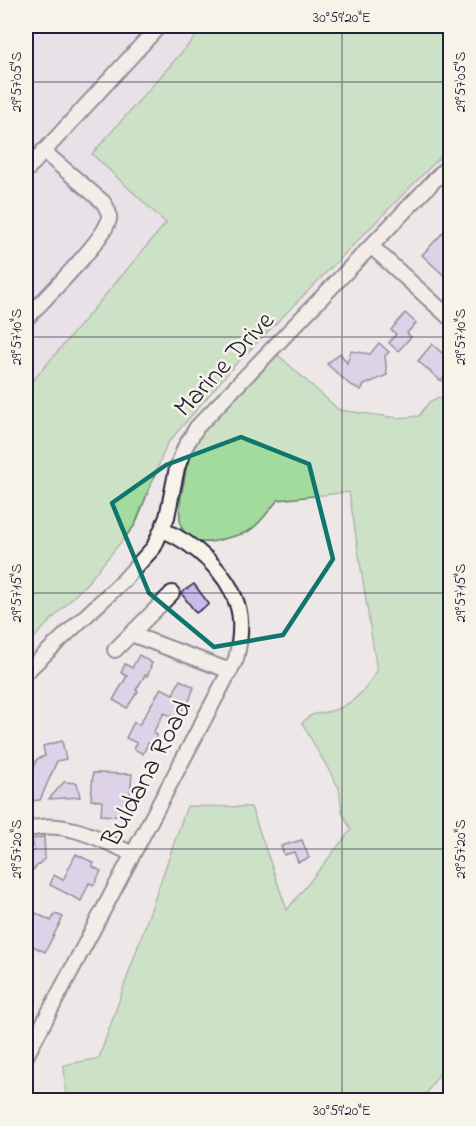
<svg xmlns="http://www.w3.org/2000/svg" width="476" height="1126" font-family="'Indie Flower',sans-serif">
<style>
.built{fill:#e3d9e9}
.green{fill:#a3da9d;stroke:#627e6c;stroke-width:1.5}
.building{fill:#cab9ea;stroke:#22223b;stroke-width:1.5}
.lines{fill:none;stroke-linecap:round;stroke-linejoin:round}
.minor-casing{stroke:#22223b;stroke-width:18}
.minor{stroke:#f7f3e8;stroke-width:14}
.marked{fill:none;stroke:#0f766e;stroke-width:4.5;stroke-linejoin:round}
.ticks{fill:none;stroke:#22223b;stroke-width:1.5;stroke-opacity:0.45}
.labels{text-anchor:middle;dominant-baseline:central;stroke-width:5;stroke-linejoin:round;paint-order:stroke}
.street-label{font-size:27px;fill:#22223b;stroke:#f7f3e8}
.neatline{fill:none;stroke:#22223b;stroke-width:2}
.ticks-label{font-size:15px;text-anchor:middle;fill:#22223b}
</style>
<rect width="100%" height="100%" fill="#eee7e8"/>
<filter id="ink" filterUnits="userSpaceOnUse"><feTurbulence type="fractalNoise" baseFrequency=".0167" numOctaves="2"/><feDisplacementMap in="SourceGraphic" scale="12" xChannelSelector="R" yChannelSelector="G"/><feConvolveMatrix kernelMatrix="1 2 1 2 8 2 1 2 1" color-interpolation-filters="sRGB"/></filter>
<g filter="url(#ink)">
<path class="built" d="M26 26H205L92 154 166 223 26 389Z"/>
<path class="green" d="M205 26H450V147L233 367 167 444 135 525 88 582 26 646V389L166 223 92 154Z
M278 355 339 410 398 418 419 416 429 402 439 397 450 407V1058L422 1100H66L64 1065 99 1058 187 806 251 807 287 910 351 830 342 812 339 788 302 723C313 711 317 715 331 711 353 705 366 690 377 671L349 492 278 500C269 510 260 524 249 531 242 535 231 537 223 539 174 554 176 515 184 481 185 472 187 462 189 454 199 427 256 377 278 355Z"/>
<path class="building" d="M450 225V281L422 255Z
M405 313 416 323 407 333 411 337 398 351 389 343 396 334 391 330Z
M379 343 389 352 385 356 387 375 364 385 361 390 349 384 327 364 340 353 347 363 351 351 370 354Z
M432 344 450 360V379L446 375 441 381 418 361Z
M194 584 209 604 196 613 181 593Z
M139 655 152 663 150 667 151 668 147 676 145 675 136 690 138 691 127 708 113 700 127 676 121 673 125 664 132 668Z
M180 680 194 687 188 704 186 703 177 719 164 713 153 733 157 735 152 745 148 743 143 754 134 749 137 743 126 738 134 722 139 725 161 688 173 694Z
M62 741 66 759 57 761 40 800 29 801 30 791 26 787 37 759 45 756 43 746Z
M93 773 132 774 128 817 101 815 102 801 91 800Z
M64 782 77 783 80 797 49 799Z
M44 837 45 858 26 877V857L34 850 32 839Z
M302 840 309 858 298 862 294 852 284 855 281 846Z
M76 854 94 863 92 866 101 871 94 885 89 883 81 901 50 885 54 875 63 880Z
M30 910 51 921 55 914 63 917 45 952 26 943V920Z"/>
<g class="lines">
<g class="minor-casing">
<path id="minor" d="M26 171 159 26
M371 246 450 318
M26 319C42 301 106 239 109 219 110 213 107 208 103 202L43 151
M131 634 172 593
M115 650 131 634 230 671
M26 672 123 581 154 547 167 517 177 468 185 447 197 427 450 164
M26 830C63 818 100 839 133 854
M26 1056 236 659C240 642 243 622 237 604 227 571 193 543 163 530"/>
</g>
<use href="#minor" class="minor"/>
</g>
</g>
<path d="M0 0H476V1126H0ZM241 437 309 464 333 559 283 635 214 647 149 593 112 503 166 465Z" fill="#eee7e8" fill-opacity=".55" fill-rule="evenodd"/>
<path class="marked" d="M241 437 309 464 333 559 283 635 214 647 149 593 112 503 166 465Z"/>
<path class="ticks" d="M342 26V1100M26 82H450M26 337H450M26 593H450M26 849H450"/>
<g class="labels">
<g class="street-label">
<text transform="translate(225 365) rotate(-47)">Marine Drive</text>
<text transform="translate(148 774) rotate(-62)">Buldana Road</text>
</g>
</g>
<rect width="476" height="1126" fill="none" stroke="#f7f3e8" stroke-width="66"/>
<rect x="33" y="33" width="410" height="1060" class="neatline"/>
<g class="ticks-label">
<text x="342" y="22">30°59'20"E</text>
<text transform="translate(16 82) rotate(-90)" y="5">29°57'05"S</text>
<text transform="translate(460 82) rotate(-90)" y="5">29°57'05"S</text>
<text transform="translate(16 337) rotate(-90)" y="5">29°57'10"S</text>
<text transform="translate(460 337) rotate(-90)" y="5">29°57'10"S</text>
<text transform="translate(16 593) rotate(-90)" y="5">29°57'15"S</text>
<text transform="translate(460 593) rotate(-90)" y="5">29°57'15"S</text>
<text transform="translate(16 849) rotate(-90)" y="5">29°57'20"S</text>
<text transform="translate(460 849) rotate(-90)" y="5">29°57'20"S</text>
<text x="342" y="1115">30°59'20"E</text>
</g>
</svg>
